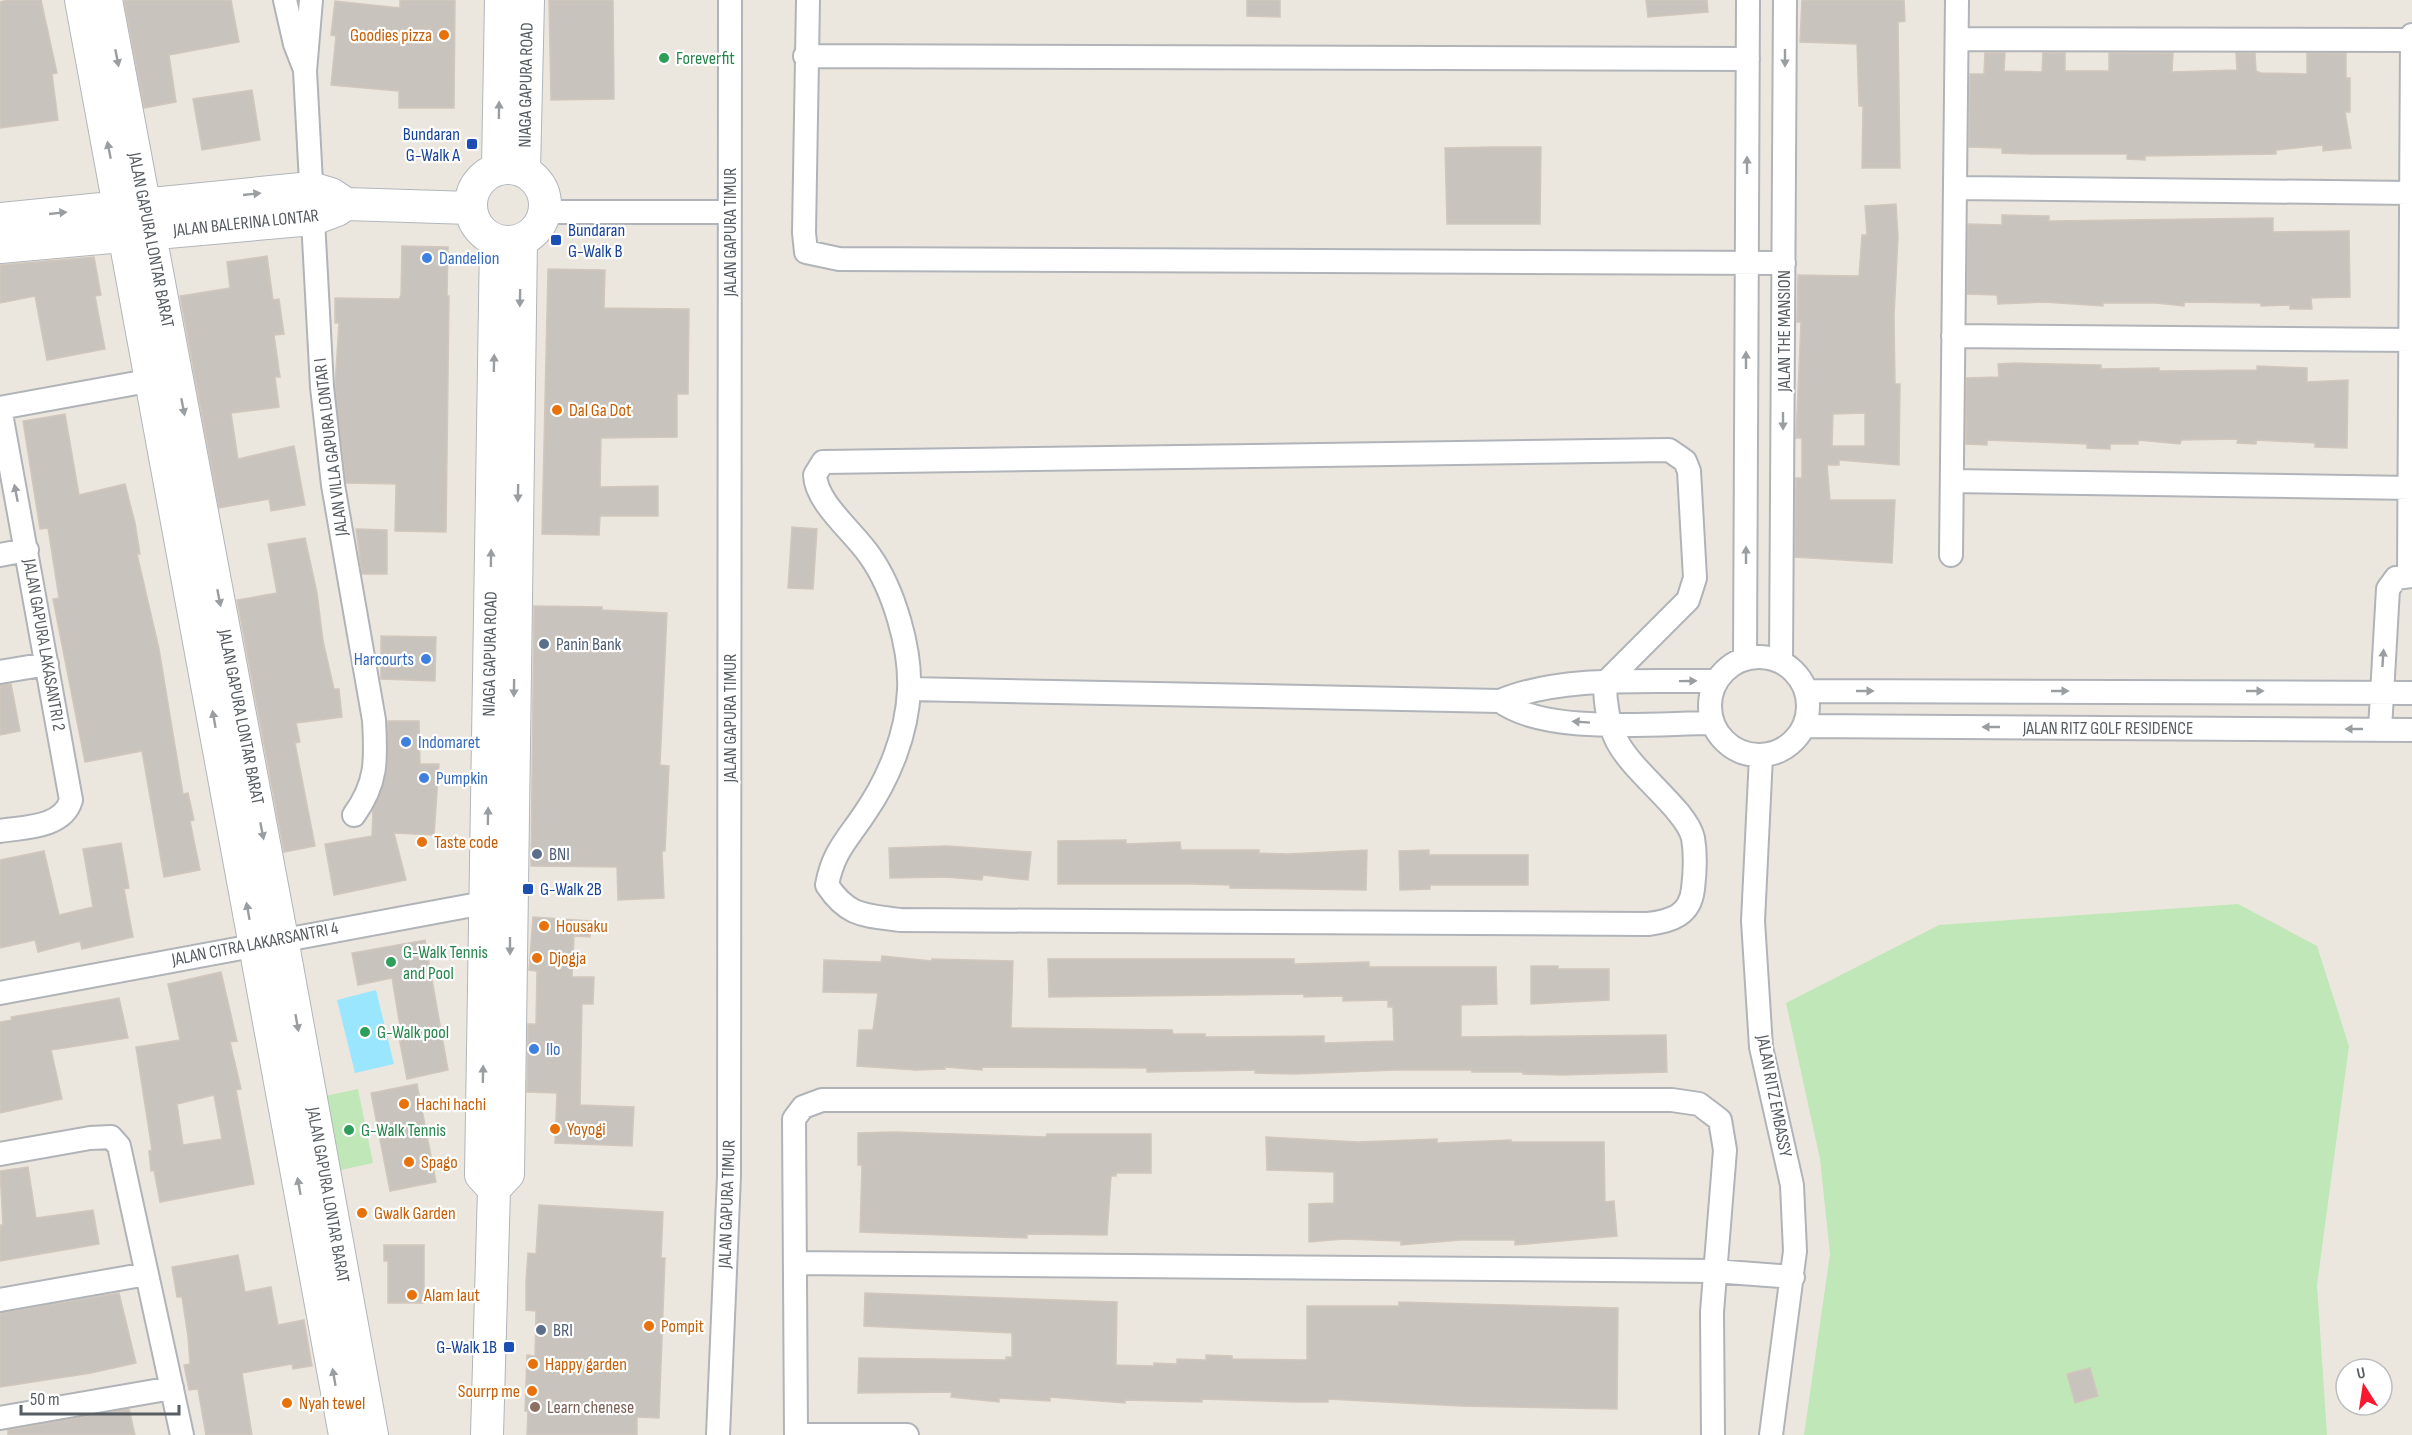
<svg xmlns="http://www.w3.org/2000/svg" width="2412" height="1435" font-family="'Sofia Sans Condensed',sans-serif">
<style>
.green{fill:#c0e7b7}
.water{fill:#9be6ff}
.building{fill:#c9c3bd;stroke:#d1c7bc;stroke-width:1.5;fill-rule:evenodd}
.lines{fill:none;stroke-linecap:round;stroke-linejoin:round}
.street-casing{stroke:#b0b4b8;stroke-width:26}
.secondary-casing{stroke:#b0b6bb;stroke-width:34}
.street{stroke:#fff;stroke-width:22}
.secondary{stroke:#fff;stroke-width:32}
.oneway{fill:#9a9ea0}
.food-dot{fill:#e8710a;stroke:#fff;stroke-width:2}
.leisure-dot{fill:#2e9e5b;stroke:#fff;stroke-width:2}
.transit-dot{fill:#1a4fb4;stroke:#fff;stroke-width:2}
.shop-dot{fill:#3f7fe0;stroke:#fff;stroke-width:2}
.service-dot{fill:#5c6f8a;stroke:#fff;stroke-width:2}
.education-dot{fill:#8d6e63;stroke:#fff;stroke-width:2}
.labels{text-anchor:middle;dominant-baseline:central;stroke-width:4.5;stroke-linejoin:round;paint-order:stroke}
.food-label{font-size:18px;fill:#c56008;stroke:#fff;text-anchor:start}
.leisure-label{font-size:18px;fill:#27864d;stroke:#fff;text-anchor:start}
.street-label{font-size:18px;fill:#575d61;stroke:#fff}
.transit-label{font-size:18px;fill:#164399;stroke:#fff;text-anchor:end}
.shop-label{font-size:18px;fill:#366cbe;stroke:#fff;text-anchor:start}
.service-label{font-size:18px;fill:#4e5e75;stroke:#fff;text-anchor:start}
.education-label{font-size:18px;fill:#785e54;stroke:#fff;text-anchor:start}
</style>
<rect width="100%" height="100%" fill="#ece7de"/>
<path class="green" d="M2238 904 2317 946 2349 1046 2317 1285 2327 1435H1804L1830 1254 1820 1159 1786 1003 1939 925Z
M358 1089 373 1163 341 1170 325 1096Z"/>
<path class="water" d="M376 990 394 1064 355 1073 337 1000Z"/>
<path class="building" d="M8 0H41L57 73 52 74 58 120 0 128V2Z
M124 0H231L239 42 169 55 176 102 144 108Z
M400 0H455L454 108H399V91L331 85 336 36 331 35 335 1 400 8Z
M549 0H613L614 99 551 100Z
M1247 0H1280V17L1247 16Z
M1646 0H1707L1708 12 1648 17Z
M1802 0H1904L1905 21 1898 22 1900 168H1862L1863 106H1859L1857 44 1800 42Z
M1985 53H2005L2004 71 2042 72 2043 53H2065V71H2109V53H2173L2172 72 2237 70 2236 53H2255L2256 71 2261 73 2307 74V53H2346V78H2350V112H2345L2351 148 2323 151V145L2276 150V154L2145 156V160L2127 159V154H2032L2002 153V148L1969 147 1970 74H1984Z
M252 90 260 140 202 150 193 99Z
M1491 147H1541L1540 224H1447L1445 148Z
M1896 204 1898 237 1894 316 1895 384H1900L1899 465 1839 460V465H1827L1830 500H1895L1892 563 1795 557 1796 478H1802V438H1796L1801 322H1797L1798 275 1859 276 1862 235H1867L1865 206ZM1865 413V446H1832L1833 414Z
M2002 215 2049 216V221L2273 218V232L2349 231 2350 297 2311 298 2312 309H2290V305L2261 306V303L2184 302V306L2156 303H2103V306L2044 302 1998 304 1997 295 1967 294 1968 224 2002 225Z
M402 246 448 247 447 296H449L446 532 395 531 396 484 346 483 335 386 339 323H335V298L399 299 401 295Z
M267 256 273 300 279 299 284 334 274 335 280 377H275L279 407 231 413 238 459 294 446 305 505 271 511 269 499 219 508 180 296 230 288 227 262Z
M94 257 101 295 95 296 105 349 47 360 35 296 0 303V265Z
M548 269 605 270 604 308 689 309 688 394H677V437L601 438 600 487 658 486V516H600L599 535 542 534Z
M2016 363 2101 365V369L2159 368V371L2257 370V366L2307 368V382L2348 380 2347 448 2315 447V443L2256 440V444L2237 443 2238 439 2181 440 2180 444 2138 440V444H2110V449L2087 448V444L1987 440V445L1966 444V378L1999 377 1998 364Z
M65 414 79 495 125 484 135 523 140 554H137L159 649 183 794 188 793 194 820 190 821 200 870 164 877 142 751 85 762 53 599 59 598 48 528 40 529 23 421Z
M792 527 817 529 813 589 788 588Z
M356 529 387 530V574H362Z
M305 538 317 593 323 641 334 689H339L342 717 296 723 300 742 295 743 315 846 284 852 237 600 277 593 268 544Z
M534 606 602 607V610L667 613 660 765 669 766 665 851H662L664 898 618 900 617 867 531 866Z
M381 636 436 637 435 681 381 679Z
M11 684 20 731 0 735V685Z
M388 721H419L420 764H439L434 835 394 833 406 880 334 895 325 844 372 836 373 810 387 771Z
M1126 840V844L1180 842 1181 850H1259V853L1288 854 1367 850 1366 890 1230 888V885L1191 884H1058V841Z
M121 843 129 888 124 889 133 937 82 949 80 941 38 952 35 940 0 948V860L44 851 59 915 93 907 83 849Z
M947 846 1031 852 1028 880 983 875 982 880 946 877 890 878 889 848Z
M1429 850V855H1528V885H1430V889L1400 890 1399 851Z
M533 917 591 921 590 937 574 936 572 977H594L593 1004H582L580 1105 634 1107 632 1146 555 1143 557 1093 527 1092 528 1024H536L537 971 529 970Z
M425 940 448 1070 407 1079 397 1027 400 1026 392 978 358 985 352 953Z
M882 956 932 961V959L1013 961 1011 1028 1172 1030 1173 1034H1205V1037L1324 1036V1043L1394 1041 1393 1007H1388V1000L1343 1001V996L1304 997V994L1049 997 1048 959H1294V964L1369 962V967H1496L1497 1004 1461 1005V1037L1666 1035 1667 1072 1563 1075 1523 1074V1072H1472V1070H1395L1295 1074 1255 1073V1070L1147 1072V1068L982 1067V1070L945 1067V1069L916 1070 857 1066 859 1030H873L878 993 823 992 824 960 881 962Z
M1531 966H1558V969H1609V1000L1531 1004Z
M221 972 237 1041 230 1042 241 1089 236 1090 254 1184 160 1202 154 1170 151 1171 149 1151 152 1150 136 1047 180 1040 168 984ZM214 1095 222 1139 183 1145 177 1104Z
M119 998 128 1038 51 1050 62 1099 0 1113V1022L12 1020 11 1017Z
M417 1084 436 1182 390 1191 371 1093Z
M894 1132 1046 1137 1047 1134H1151V1173H1116V1176H1111L1107 1235 1027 1234V1238L860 1232 862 1165H858V1133Z
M1266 1137 1358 1142 1437 1139V1143L1511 1140V1142H1604L1605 1202 1614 1201 1617 1236 1515 1245V1240H1461L1401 1245V1241L1344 1239 1309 1242V1204L1334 1203V1172L1267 1170Z
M28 1167 36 1218 93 1210 99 1244 0 1261V1225H3L0 1171Z
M539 1205 663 1212 661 1258H665L659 1418 637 1417V1435H527L528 1411H525L527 1355 535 1356 536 1311 526 1310V1281L528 1253 536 1254Z
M384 1245H424V1303H388V1261H384Z
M238 1255 245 1292 271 1287 278 1325 304 1320 312 1366 293 1369 292 1364 242 1373 252 1435H206L198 1389 189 1390 184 1365 190 1364 188 1337 182 1297H177L172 1267Z
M119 1293 136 1363 91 1373 0 1387V1313Z
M865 1293 1117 1302 1116 1365 1154 1366V1363L1177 1364V1359L1206 1360V1355L1232 1356V1359L1307 1360V1306H1399V1302L1618 1308 1617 1409 1461 1406 1328 1399V1402H1297L1202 1399V1402L1125 1400V1403L1050 1397V1401L999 1398V1402L951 1397 952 1392 858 1393 859 1358 1006 1360V1357H1012V1333L864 1326Z
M2090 1368 2098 1396 2075 1403 2067 1374Z
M129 1409 135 1435H8V1430Z"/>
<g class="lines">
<g class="street-casing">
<path id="street" d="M285 0 295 44 304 67
M311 0 305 71 322 387 333 485 374 720C376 758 378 782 354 815
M808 0 804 233 806 252 839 259 1784 263
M1957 39 2412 40
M805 56 1748 59
M1955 188 2412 193
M545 212H729
M1953 336 2412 340
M1669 450 1685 461 1689 471 1695 578 1688 600 1605 683C1605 703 1608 723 1617 741 1634 774 1686 809 1693 838 1696 855 1695 872 1693 889 1690 915 1672 921 1648 924L900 920C865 915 848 917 827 885 833 852 847 840 865 813 889 778 907 734 909 690 911 649 894 590 870 556 854 532 816 503 815 475L823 462Z
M1952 481 2412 488
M0 555 27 550
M1951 555 1957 0
M2409 575 2412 35
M1710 706a49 49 0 1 1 98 0a49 49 0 1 1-98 0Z
M1745 658 1748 0
M1781 661 1785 0
M0 672 47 664
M909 689 1500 701
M1807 691 2412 693
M1712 723C1656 723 1545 735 1500 701 1561 675 1649 682 1716 681
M1805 726 2412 730
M2380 729 2388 589 2396 578 2412 576
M1761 756 1753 921 1761 1047 1792 1185 1795 1251 1771 1435
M0 831C24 827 63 828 71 800L0 408 164 378
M0 993 500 900
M0 1154 90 1138 111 1137 119 1146 182 1435
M795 1263 1714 1271 1793 1277
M0 1300 147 1274
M0 1418 172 1388
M718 1435 729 1176 730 0
M796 1435 794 1119 803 1107 822 1100H1672L1699 1104 1720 1120 1725 1150 1712 1312 1713 1435
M796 1435H907"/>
</g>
<g class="secondary-casing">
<path id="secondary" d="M81 0 345 1435
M106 0 282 939 372 1435
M471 205a37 37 0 1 1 74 0a37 37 0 1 1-74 0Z
M498 168 501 0
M524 170 528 0
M0 219 311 188 331 194 346 204 470 208
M496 241 481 1175 494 1189 508 1174 521 240
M0 247 313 219 337 210 346 204
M487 1435 494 1189"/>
</g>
<use href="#street" class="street"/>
<use href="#secondary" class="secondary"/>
</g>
<defs><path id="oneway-solid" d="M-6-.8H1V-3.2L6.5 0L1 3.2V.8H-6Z" transform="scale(1.5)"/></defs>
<g class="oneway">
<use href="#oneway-solid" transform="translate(117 58) rotate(79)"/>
<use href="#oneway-solid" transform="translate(1785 58) rotate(90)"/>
<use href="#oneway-solid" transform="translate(499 110) rotate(-89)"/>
<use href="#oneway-solid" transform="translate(109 150) rotate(-101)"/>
<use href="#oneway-solid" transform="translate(1747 165) rotate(-90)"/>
<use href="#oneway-solid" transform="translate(252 194) rotate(-6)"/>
<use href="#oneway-solid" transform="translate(58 213) rotate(-6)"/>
<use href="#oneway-solid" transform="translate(520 298) rotate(91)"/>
<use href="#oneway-solid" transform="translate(1746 360) rotate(-90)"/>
<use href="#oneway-solid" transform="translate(494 363) rotate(-89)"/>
<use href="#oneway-solid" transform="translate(183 407) rotate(79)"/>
<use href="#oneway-solid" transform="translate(1783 421) rotate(90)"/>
<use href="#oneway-solid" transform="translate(16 493) rotate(-101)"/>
<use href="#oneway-solid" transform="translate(518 493) rotate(91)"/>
<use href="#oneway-solid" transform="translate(1746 555) rotate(-90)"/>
<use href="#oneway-solid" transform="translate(491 558) rotate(-89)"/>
<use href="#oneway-solid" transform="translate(219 598) rotate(79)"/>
<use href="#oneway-solid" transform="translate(2383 658) rotate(-86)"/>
<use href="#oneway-solid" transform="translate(1688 681) rotate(-1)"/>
<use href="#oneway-solid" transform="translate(514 688) rotate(91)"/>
<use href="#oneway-solid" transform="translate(1865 691)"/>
<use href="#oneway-solid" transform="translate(2060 691)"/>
<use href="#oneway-solid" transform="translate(2255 691)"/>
<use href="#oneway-solid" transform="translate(214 719) rotate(-100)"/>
<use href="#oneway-solid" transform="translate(1581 722) rotate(-176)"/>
<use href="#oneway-solid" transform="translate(1991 727) rotate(-180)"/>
<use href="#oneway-solid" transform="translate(2354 729) rotate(-180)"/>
<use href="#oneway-solid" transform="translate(488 816) rotate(-89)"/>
<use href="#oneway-solid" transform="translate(262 831) rotate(79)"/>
<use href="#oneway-solid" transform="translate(248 911) rotate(-100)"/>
<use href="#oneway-solid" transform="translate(510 946) rotate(90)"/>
<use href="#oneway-solid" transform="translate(297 1023) rotate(80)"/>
<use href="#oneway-solid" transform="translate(483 1074) rotate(-89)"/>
<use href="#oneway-solid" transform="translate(299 1186) rotate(-100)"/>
<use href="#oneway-solid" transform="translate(334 1377) rotate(-100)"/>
</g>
<g class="food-dot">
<circle cx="444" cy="35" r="6"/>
<circle cx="557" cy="410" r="6"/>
<circle cx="422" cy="842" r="6"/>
<circle cx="544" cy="926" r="6"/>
<circle cx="537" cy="958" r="6"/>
<circle cx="404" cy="1104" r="6"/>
<circle cx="555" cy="1129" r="6"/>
<circle cx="409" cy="1162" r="6"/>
<circle cx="362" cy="1213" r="6"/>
<circle cx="412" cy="1295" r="6"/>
<circle cx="649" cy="1326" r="6"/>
<circle cx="533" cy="1364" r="6"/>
<circle cx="532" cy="1391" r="6"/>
<circle cx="287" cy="1403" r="6"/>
</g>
<g class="leisure-dot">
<circle cx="664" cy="58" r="6"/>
<circle cx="391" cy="962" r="6"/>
<circle cx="365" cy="1032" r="6"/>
<circle cx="349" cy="1130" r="6"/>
</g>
<g class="transit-dot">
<rect x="466" y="138" width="12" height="12" rx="3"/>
<rect x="550" y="234" width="12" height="12" rx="3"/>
<rect x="522" y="883" width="12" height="12" rx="3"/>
<rect x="503" y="1341" width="12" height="12" rx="3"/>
</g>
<g class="shop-dot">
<circle cx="427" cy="258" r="6"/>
<circle cx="426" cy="659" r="6"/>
<circle cx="406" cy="742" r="6"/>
<circle cx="424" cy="778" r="6"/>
<circle cx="534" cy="1049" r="6"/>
</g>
<g class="service-dot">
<circle cx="544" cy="644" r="6"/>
<circle cx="537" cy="854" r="6"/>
<circle cx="541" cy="1330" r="6"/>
</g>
<circle class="education-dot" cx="535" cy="1407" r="6"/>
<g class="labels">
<g class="food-label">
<text x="432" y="35" text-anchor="end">Goodies pizza</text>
<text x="569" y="410">Dal Ga Dot</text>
<text x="434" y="842">Taste code</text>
<text x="556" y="926">Housaku</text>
<text x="549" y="958">Djogja</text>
<text x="416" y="1104">Hachi hachi</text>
<text x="567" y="1129">Yoyogi</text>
<text x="421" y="1162">Spago</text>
<text x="374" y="1213">Gwalk Garden</text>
<text x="424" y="1295">Alam laut</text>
<text x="661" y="1326">Pompit</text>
<text x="545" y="1364">Happy garden</text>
<text x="520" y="1391" text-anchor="end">Sourrp me</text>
<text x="299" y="1403">Nyah tewel</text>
</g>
<g class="leisure-label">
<text x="676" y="58">Foreverfit</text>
<text x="403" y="952">G-Walk Tennis<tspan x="403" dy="21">and Pool</tspan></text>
<text x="377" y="1032">G-Walk pool</text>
<text x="361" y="1130">G-Walk Tennis</text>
</g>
<g class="street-label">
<text transform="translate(526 85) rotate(-89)">NIAGA GAPURA ROAD</text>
<text transform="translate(246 223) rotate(-6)">JALAN BALERINA LONTAR</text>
<text transform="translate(730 232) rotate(-90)">JALAN GAPURA TIMUR</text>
<text transform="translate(151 240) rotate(79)">JALAN GAPURA LONTAR BARAT</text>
<text transform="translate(1784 331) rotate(-90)">JALAN THE MANSION</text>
<text transform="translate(331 447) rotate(-97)">JALAN VILLA GAPURA LONTAR I</text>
<text transform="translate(44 645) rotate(80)">JALAN GAPURA LAKASANTRI 2</text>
<text transform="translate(490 654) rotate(-89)">NIAGA GAPURA ROAD</text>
<text transform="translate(241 717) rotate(79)">JALAN GAPURA LONTAR BARAT</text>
<text transform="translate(730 718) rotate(-90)">JALAN GAPURA TIMUR</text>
<text x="2108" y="728">JALAN RITZ GOLF RESIDENCE</text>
<text transform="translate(255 944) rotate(-11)">JALAN CITRA LAKARSANTRI 4</text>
<text transform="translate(1774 1096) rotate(79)">JALAN RITZ EMBASSY</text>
<text transform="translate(328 1195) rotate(80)">JALAN GAPURA LONTAR BARAT</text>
<text transform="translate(727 1204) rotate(-88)">JALAN GAPURA TIMUR</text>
</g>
<g class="transit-label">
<text x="460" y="134">Bundaran<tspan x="460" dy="21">G-Walk A</tspan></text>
<text x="568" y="230" text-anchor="start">Bundaran<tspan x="568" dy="21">G-Walk B</tspan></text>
<text x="540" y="889" text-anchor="start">G-Walk 2B</text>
<text x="497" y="1347">G-Walk 1B</text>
</g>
<g class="shop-label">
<text x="439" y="258">Dandelion</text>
<text x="414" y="659" text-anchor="end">Harcourts</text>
<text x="418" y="742">Indomaret</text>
<text x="436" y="778">Pumpkin</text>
<text x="546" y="1049">Ilo</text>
</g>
<g class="service-label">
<text x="556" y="644">Panin Bank</text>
<text x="549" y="854">BNI</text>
<text x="553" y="1330">BRI</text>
</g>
<g class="education-label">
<text x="547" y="1407">Learn chenese</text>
</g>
</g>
<g transform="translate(2364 1387) rotate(348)"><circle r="28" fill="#ffffff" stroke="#bcbec0" stroke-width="1.5"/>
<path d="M0-4.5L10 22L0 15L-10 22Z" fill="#f81930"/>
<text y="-9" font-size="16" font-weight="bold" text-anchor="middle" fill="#575d61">U</text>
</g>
<path d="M21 1405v9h158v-9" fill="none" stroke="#575d61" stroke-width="3"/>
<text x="30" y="1405" font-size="18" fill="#575d61" stroke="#ffffff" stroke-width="4.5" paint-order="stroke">50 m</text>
</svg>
